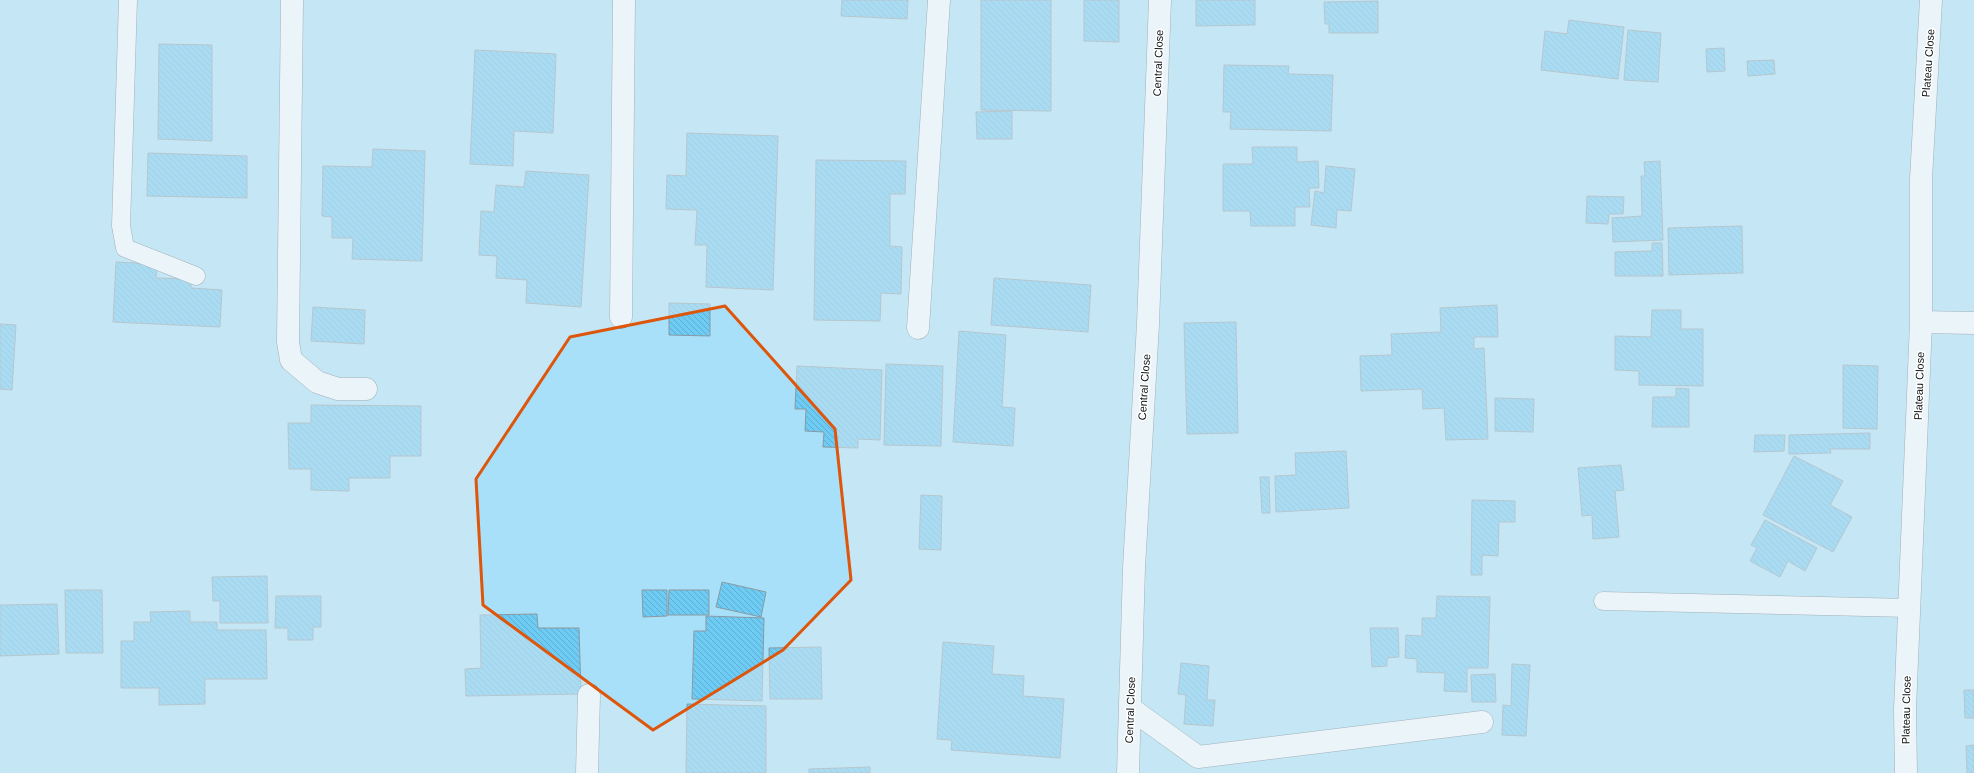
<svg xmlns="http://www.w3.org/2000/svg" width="1974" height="773" font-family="Helvetica,sans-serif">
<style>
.green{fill:#a9e0f9}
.building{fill:url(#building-back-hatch);stroke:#8a99a0}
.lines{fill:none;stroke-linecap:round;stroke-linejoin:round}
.service-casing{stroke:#5e6c73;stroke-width:19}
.minor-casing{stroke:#5e6c73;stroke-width:23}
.service{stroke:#fff;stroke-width:18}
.minor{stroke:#fff;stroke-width:22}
.marked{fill:none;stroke:#dd560c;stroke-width:3;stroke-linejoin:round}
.labels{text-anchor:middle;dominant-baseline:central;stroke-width:3;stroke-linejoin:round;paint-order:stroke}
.street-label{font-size:11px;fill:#0e1316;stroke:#fff}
</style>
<defs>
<pattern id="building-back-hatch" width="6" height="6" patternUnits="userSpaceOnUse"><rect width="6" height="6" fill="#6ecbf3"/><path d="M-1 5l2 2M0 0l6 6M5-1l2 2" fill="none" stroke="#5eadd0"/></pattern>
</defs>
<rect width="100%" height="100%" fill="#dbebf3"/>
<path class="green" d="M0 0H1974V773H0Z"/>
<path class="building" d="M842 0H908L907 19 841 16Z
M981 0H1051V111L981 110Z
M1084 0H1119V42L1084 41Z
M1196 0H1255V25L1196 26Z
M1378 1V33H1329V24H1325L1324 2Z
M1569 20 1624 27 1618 79 1541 70 1545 31 1567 34Z
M1628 30 1661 33 1658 82 1624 80Z
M159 44 212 45V141L158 139Z
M1724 48 1725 71 1707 72 1706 49Z
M475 50 556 54 553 133 514 131 513 166 470 164Z
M1774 60 1775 74 1748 76 1747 61Z
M1224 65 1289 66 1288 74 1333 75 1331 131 1230 129 1231 112H1223Z
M1012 111V139H977L976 112Z
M687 133 778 136 773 290 706 287 707 245H695L697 210 666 209 667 175 686 176Z
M1252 147H1297V162L1318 161 1319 188H1309L1310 207H1295V226H1251L1250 211H1223V164H1253Z
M373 149 425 151 422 261 352 259 353 238H332V217L322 216 323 166 372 167Z
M148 153 247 156V198L147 196Z
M816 160 906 161 905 194H890V246L902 247 901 294 881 293 880 321 814 320Z
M1660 161 1663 240 1613 242 1612 218 1642 216 1641 176H1645L1644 162Z
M1326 166 1355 169 1351 211 1337 210 1336 228 1311 225 1315 191 1324 193Z
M526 171 589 175 581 307 526 303 527 280 496 278 497 256 479 255 481 211 494 212 496 185 524 187Z
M1587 196 1624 197 1623 214H1609L1608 224 1586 223Z
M1742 226 1743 273 1669 275 1668 228Z
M1652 243H1662L1663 276H1615V252L1652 251Z
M116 262 157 264 156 278 191 279V288L222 290 220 327 113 322Z
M994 278 1091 285 1088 332 991 325Z
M669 303 710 304V336L669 335Z
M1497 305 1498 337H1474V349L1484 348 1488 439 1446 440 1444 408 1423 409 1422 389 1361 391 1360 356 1392 355 1391 334 1441 332 1440 308Z
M313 307 365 310 364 344 311 341Z
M1652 310H1681V329H1703V386L1639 385V371L1615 370V336L1651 337Z
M1236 322 1238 433 1187 434 1184 323Z
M0 324 16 325 12 390 0 389Z
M959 331 1006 335 1002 407 1015 408 1013 446 953 442Z
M886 364 943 366 941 446 884 445Z
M1843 365 1878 366 1877 429 1843 428Z
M797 366 882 370 880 440 858 439V448L823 447 824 432 805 431 806 409H795Z
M1676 388 1689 389V427H1652L1653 397H1676Z
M1495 398 1534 399 1533 432 1495 431Z
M311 405 421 406V456H390V478H349V491L311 490V469H289L288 423H311Z
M1870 433V449H1830L1831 453 1789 454V435Z
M1755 435H1785L1784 451 1754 452Z
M1346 451 1349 508 1276 512 1275 476 1296 475 1295 453Z
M1794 456 1843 481 1830 505 1852 517 1833 552 1763 515Z
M1621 465 1624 490 1615 491 1619 537 1593 539 1592 515 1582 516 1578 468Z
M1260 477H1269L1270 513H1262Z
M921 495 942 496 941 550 919 549Z
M1472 500 1515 501V522H1499L1498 556 1482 555V575H1471Z
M1765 520 1817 548 1805 571 1788 561 1780 577 1750 561 1757 548 1751 545Z
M267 576 268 623H220V601H213L212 577Z
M722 582 766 592 761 617 716 607Z
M65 590H102L103 653H66Z
M642 590H667V616L643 617Z
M669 590H709V615H668Z
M276 596H321V627H313V640H288V628H275Z
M1437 596 1490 597 1488 668H1467V692L1444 691 1445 673 1417 672V659L1405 658 1406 635 1422 636V618H1436Z
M57 604 59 654 0 656V605Z
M190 611V622H217V630H266L267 679H205V704L159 705V688H121V641H134V622H151L150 612Z
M537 614 538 628H579L581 694 466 696 465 669 481 668 480 615Z
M706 616 764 618 762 701 692 699 694 631H706Z
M1370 628H1398L1399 657 1387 658V666L1372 667Z
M943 642 994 646 992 674 1024 676 1023 696 1064 699 1060 758 951 750 952 740 937 739Z
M821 647 822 699H770L769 648Z
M1181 663 1209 666 1207 700H1215L1213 726 1184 724 1186 695 1178 694Z
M1512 664 1530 665 1526 736 1502 735 1503 705 1511 706Z
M1495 674 1496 702H1472L1471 675Z
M1964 690H1974V718H1965Z
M687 704 766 706V773H686Z
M1974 745V773H1967L1966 746Z
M870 767V773H809V769Z"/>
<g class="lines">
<g class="service-casing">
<path id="service" d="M128 0 121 226 125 248 196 276
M1603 601 1910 608"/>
</g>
<g class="minor-casing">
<path id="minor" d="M292 0 288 342 291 360 317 382 338 389H366
M621 317 624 0
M1921 322 1974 323
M918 328 939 0
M1130 708 1198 757 1482 722
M587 773 589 695
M1128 773 1134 568 1148 324 1160 0
M1906 773 1905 710 1921 322V179L1931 0"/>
</g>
<use href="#service" class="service"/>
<use href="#minor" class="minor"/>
</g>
<path d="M0 0H1974V773H0ZM725 306 835 429 851 580 783 650 653 730 483 605 476 479 570 337Z" fill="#dbebf3" fill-opacity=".55" fill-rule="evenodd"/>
<path class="marked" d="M725 306 835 429 851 580 783 650 653 730 483 605 476 479 570 337Z"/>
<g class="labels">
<g class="street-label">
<text transform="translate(1158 63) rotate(-88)">Central Close</text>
<text transform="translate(1928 63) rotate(-86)">Plateau Close</text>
<text transform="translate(1919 386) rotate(-88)">Plateau Close</text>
<text transform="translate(1144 387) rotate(-86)">Central Close</text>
<text transform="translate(1130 710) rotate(-88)">Central Close</text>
<text transform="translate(1906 710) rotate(-89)">Plateau Close</text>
</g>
</g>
</svg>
